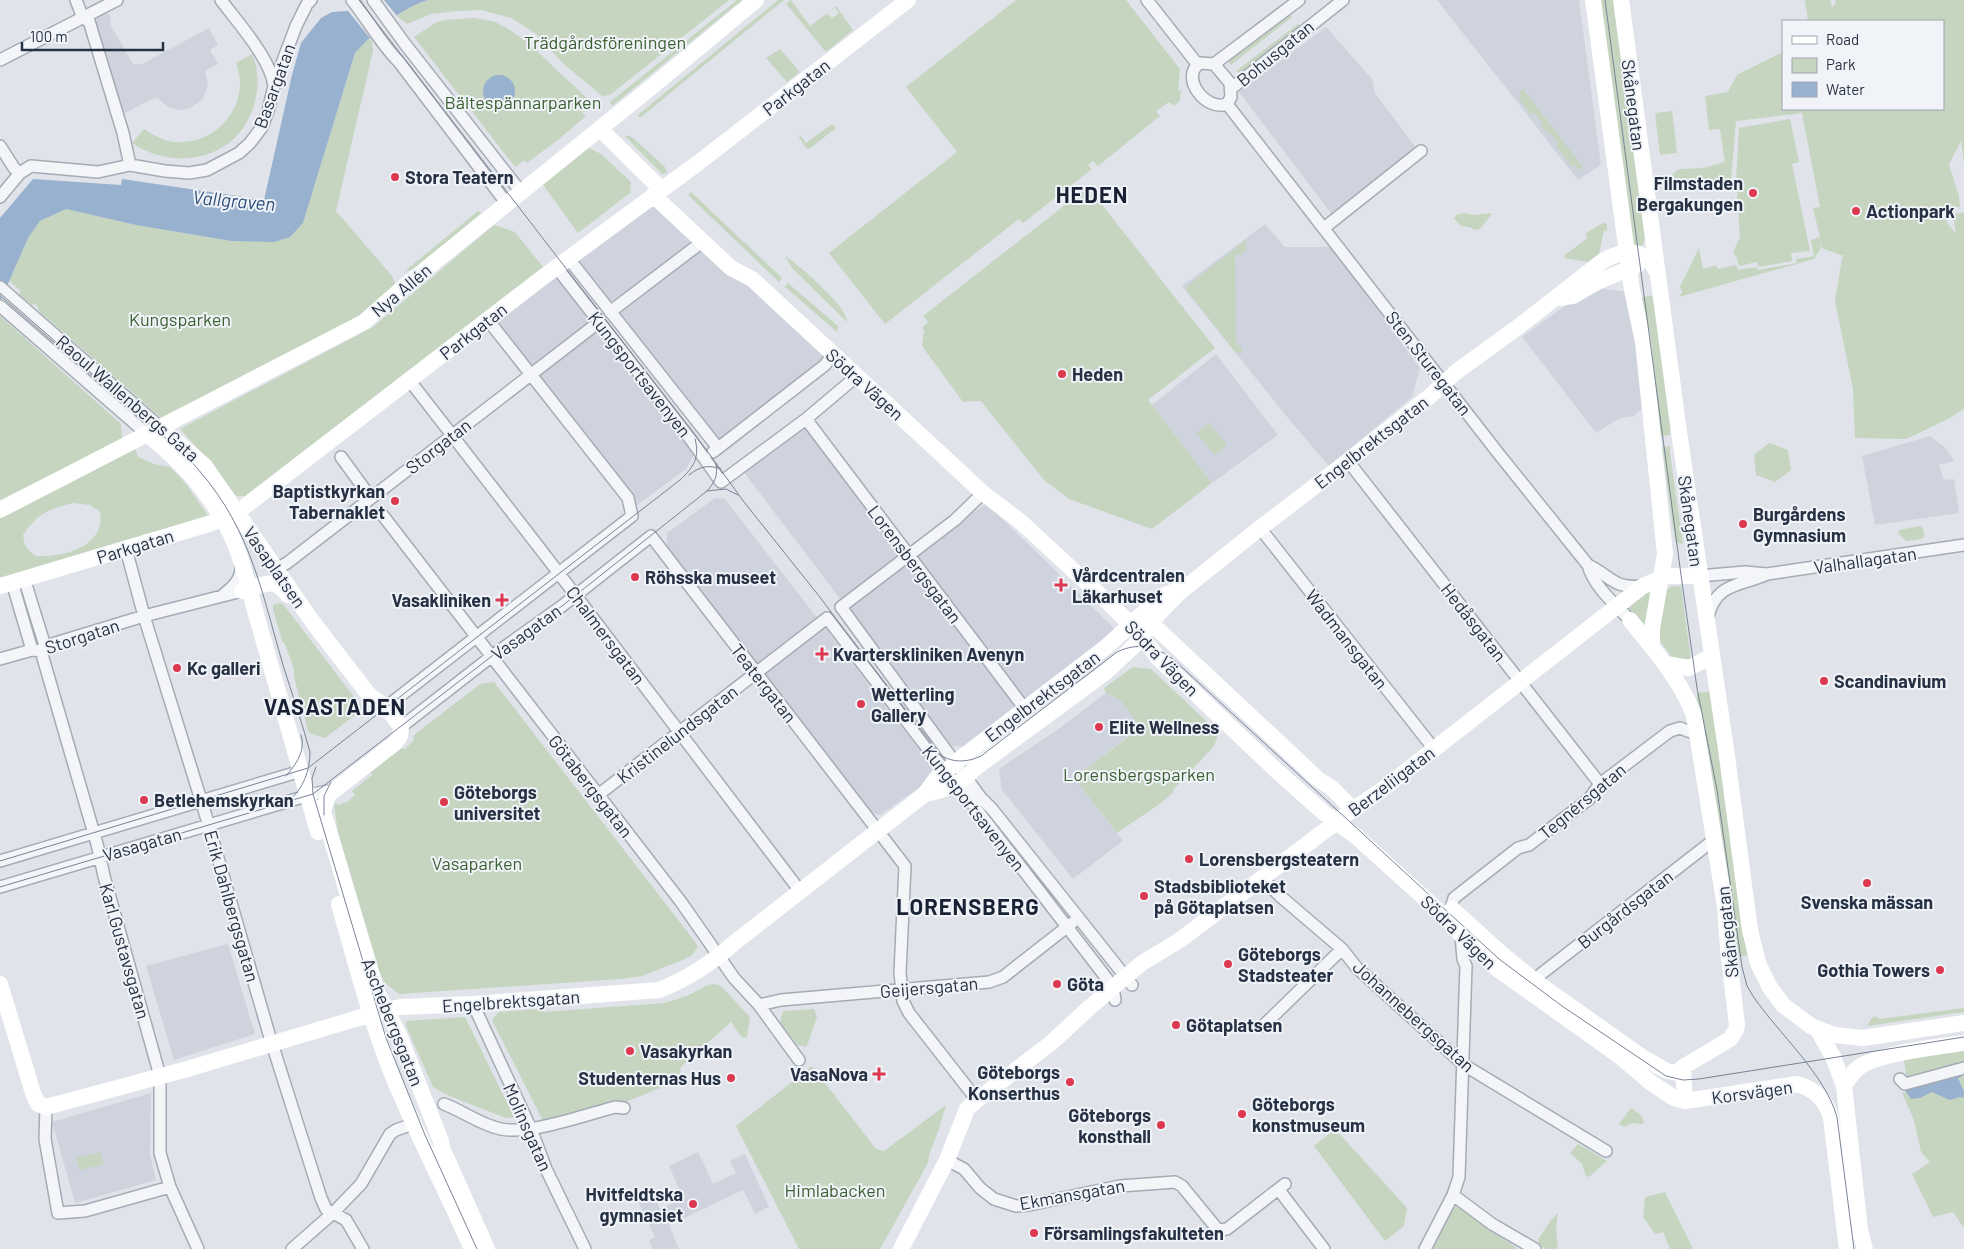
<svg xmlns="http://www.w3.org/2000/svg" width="1964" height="1249" font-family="Barlow,sans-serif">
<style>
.built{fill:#ced3dd}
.green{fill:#c5d5c0;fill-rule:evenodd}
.water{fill:#97b1ce}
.pier{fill:#e0e4ea}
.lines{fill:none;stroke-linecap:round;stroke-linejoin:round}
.street-casing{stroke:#a5abb5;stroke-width:14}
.street{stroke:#f3f5f8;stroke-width:11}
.secondary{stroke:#fff;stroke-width:16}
.tram{stroke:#788396;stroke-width:1}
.poi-dot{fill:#dc384f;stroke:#f0f3f8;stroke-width:2}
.labels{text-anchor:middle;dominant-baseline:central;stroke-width:4;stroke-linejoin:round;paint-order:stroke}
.park-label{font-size:18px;fill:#3b6132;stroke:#f0f3f8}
.street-label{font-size:18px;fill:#273144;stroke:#f0f3f8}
.poi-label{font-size:18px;font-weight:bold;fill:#273144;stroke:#f0f3f8;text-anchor:start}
.water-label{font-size:19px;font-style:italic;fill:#2c4f7c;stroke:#f0f3f8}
.district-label{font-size:22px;font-weight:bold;letter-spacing:1px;fill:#192234;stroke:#f0f3f8}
</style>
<rect width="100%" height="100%" fill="#e0e4ea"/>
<path class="built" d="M1437 0H1579L1601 165 1578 180Z
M108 13 111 18 110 24 133 64H142L209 28 218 45 210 50 218 64 205 71 208 86 202 100 189 109 178 110 168 107 157 98 152 99 118 117 83 18Z
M1326 27 1372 79 1375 93 1417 149 1333 216 1239 92Z
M653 199 826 354 775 402 719 443 576 257Z
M1265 224 1285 247H1332L1420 368 1412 397 1329 466 1287 417 1182 286Z
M554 274 565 284 694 455 686 469 637 505 493 321Z
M1602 289 1630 292 1648 403 1634 416 1620 418 1596 433 1522 337 1569 303Z
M1216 354 1278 435 1212 483 1152 405Z
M803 423 910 561 986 503 1114 628V635L969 747 952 746 743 471Z
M1930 436 1946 448 1954 461 1939 465 1944 480 1954 479 1959 513 1875 525 1862 456Z
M715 498 725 499 932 766 930 780 880 815 871 812 763 674 667 546V533Z
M1106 693 1121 701 1141 726 1074 778 1123 841 1073 879 1002 790 999 769 1057 730Z
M228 944 255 1034 174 1060 146 966Z
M151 1093 150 1155 156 1180 75 1203 52 1122Z
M698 1152 713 1184 736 1173 730 1161 745 1154 769 1207 755 1214 743 1190 669 1225 679 1249H653L649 1240 655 1237 634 1193 649 1186 660 1209 683 1198 669 1166Z"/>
<path class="green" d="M428 0H729L610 95 602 96 566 66 535 33 511 18 481 10 458 11 431 14 407 24 397 16 405 9Z
M737 0H742L612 106 610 102Z
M778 0H784L641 117H638V115Z
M791 0 810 26 829 12 828 14 832 18 839 13 835 8 830 10 836 6 853 30 826 52 786 4Z
M1016 0H1126L1180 69 1178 91 1181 90 1180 100 1174 106 1169 102 1156 111 1160 116 1098 166 1093 161 1088 165 1092 169 1023 223 1019 219 885 324 829 253 957 152 906 87Z
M1597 0H1615L1646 234 1643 245 1636 249 1631 248Z
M1805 0H1830L1832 7 1836 4 1835 0H1964V163L1961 141 1949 165 1959 196 1960 207H1944L1947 223 1956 234 1953 215 1964 212V409L1948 419 1906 439 1855 438 1853 389 1835 301 1842 258 1846 254 1843 256 1822 248 1820 242 1821 248 1814 259 1679 297 1682 292 1680 287 1699 248 1703 269 1716 265 1718 269 1736 265 1738 270 1757 267 1758 270 1797 263 1796 259 1814 256 1811 240 1820 237 1813 208 1820 207 1802 113 1736 121 1731 179 1706 183 1694 189 1692 181 1673 183 1668 178 1679 169 1703 168 1725 162 1720 129 1709 130 1705 96 1728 92 1737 75 1783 52V109H1943V21H1808Z
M1289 14 1292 17 1231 65 1227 60 1243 51Z
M474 18 493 21 507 28 526 41 591 102 582 112 586 116 559 139 527 163 525 160 515 167 414 37 435 23 444 20Z
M1298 24 1300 27 1248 68 1240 76 1236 71Z
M369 37 372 41 373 51 336 211 392 276 395 283 392 290 348 325 167 423 39 311 38 307 34 303 32 305 20 295V290L9 281 28 238 40 221 66 209 136 225 231 241 303 223 355 53Z
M780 49 800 72 787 82 766 58Z
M252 54C258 68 259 81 256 96 246 156 180 175 132 143L144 129C154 135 163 141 175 142 218 146 252 102 236 63Z
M1523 89 1583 167 1579 170 1575 165 1572 167 1556 146 1559 144 1550 133 1548 134 1541 126 1543 124 1535 113 1531 115 1518 98 1521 96 1519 92Z
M1672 111 1677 153 1660 155 1655 113Z
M1790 119 1799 162 1792 164 1810 251 1791 253 1792 261 1759 267 1757 262 1739 266 1737 258 1733 252 1740 237 1736 181 1739 128Z
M832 124 836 128 812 147 807 149 799 137 800 135 806 143Z
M624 135 632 137 665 167 667 173 662 174Z
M586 146 601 154 631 182 630 193 578 233 541 182Z
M1088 187 1215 348 1148 400 1212 483 1152 529 1069 499 1044 480 981 401 963 402 922 346 924 331 922 328 928 322 923 316Z
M691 192 782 278 779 282 688 195Z
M478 211 481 213 414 270 405 271Z
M1464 213 1474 215 1491 213 1492 214 1480 229 1475 230C1464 223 1463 231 1454 218L1458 214Z
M1603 223 1607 224V231L1604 230 1599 255 1588 262 1565 258 1564 256 1587 238 1586 233Z
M494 225 515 232 543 267 246 496H236L210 462 182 431 180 429 373 327Z
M1246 240V250L1243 252V254L1235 255 1236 343 1242 347V353H1236L1185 288Z
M785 256C798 264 849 308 847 322L792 268Z
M788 283 838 326 837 332 785 287Z
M1655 295 1675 429 1670 430V435L1656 436 1637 298Z
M0 316 121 424 122 439 0 500Z
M1209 423 1227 445 1215 455 1196 433Z
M1769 443 1788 450 1791 470 1775 482 1756 475 1754 455Z
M1670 446V453L1683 544 1675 542 1662 447Z
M135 448 138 457 154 464 170 467 186 484 207 514 206 516 0 578V518ZM73 503 90 505 100 512C106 547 62 558 35 556L25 546 23 535C37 514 48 509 73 503Z
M1920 526 1923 528 1924 536 1922 539 1906 541 1898 533 1899 530Z
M1676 586H1681L1691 661 1673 659 1658 638 1663 592 1670 587Z
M1652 588 1645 627 1623 606Z
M278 603 283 604 361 706 362 710 325 738 309 733 307 727 294 677V669L285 644 282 641 273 609V605Z
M1133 667 1151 669 1219 733 1214 746 1172 791 1174 792 1161 803 1117 833 1074 778 1141 727 1121 701 1106 693 1104 688Z
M494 682 696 943 698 947 692 955 685 959 642 976 621 979 399 994 385 983 379 971 338 832 334 805 336 803 338 805 345 802 346 803 355 795 352 791 373 774 370 773 401 748 405 749 413 741 414 735 480 684Z
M1712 691 1748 955 1737 957 1716 805 1693 701 1697 700V693Z
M715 984 721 986 750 1017 747 1037 742 1038 731 1022 681 1067 679 1080 628 1101 546 1122 542 1119 492 1020 499 1012 540 1009 544 1012 664 1003 687 996 708 985Z
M1964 1008V1012L1867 1026 1871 1019 1874 1016 1879 1019Z
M814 1009 817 1017 808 1043 806 1047 797 1045 780 1022 783 1011Z
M465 1017 514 1117 506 1118 447 1095 433 1087 406 1026V1021Z
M1964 1048V1064L1907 1080 1904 1060Z
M812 1066 876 1149 884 1151 946 1105 939 1129 929 1155 928 1163 880 1249H799L736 1126Z
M1960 1073 1961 1075H1964V1228L1953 1212 1933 1217 1912 1174 1930 1162 1921 1152 1914 1120 1902 1093 1906 1092 1905 1090Z
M1631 1108 1642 1116 1644 1122 1642 1124 1632 1123 1624 1127 1619 1124Z
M1335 1129 1407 1208 1404 1226 1385 1241 1314 1146Z
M1578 1144 1607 1161 1589 1177 1586 1176 1582 1164 1570 1153Z
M100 1152 103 1164 80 1170 76 1158Z
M1665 1192 1693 1249H1670L1663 1232 1655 1234 1643 1217 1645 1197Z
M1456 1206 1518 1249H1428L1437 1233Z
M1558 1213 1556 1228 1558 1249H1546L1539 1245 1538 1240 1551 1220Z"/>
<path class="water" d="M362 0H428C399 9 375 31 355 53L303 223 290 237 274 242 231 241 136 225 66 209 40 221 28 238 0 302V218L33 179 121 185 122 179 264 200 292 75 301 43 321 18 332 12 348 11Z
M483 91a16 16 0 1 1 32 0a16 16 0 1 1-32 0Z
M1960 1073 1961 1077 1958 1078 1964 1092 1963 1098 1960 1097 1950 1100 1932 1092 1920 1098 1911 1099 1905 1090Z"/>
<path class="pier" d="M362 0H384L397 16 369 37 348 11Z"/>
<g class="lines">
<g class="street-casing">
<path id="street" d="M76 0 83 18
M221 0C238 23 271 59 274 86
M352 0C368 20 381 44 399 62L507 204
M373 0 405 44 521 192
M1147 0 1198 65
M83 18 89 21 123 133 130 165
M0 60 117 0
M1200 63 1214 64 1230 83 1231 97 1227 104C1206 112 1179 77 1200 63Z
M1214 64 1299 0
M1232 88 1343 0
M1227 104 1498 453 1588 565C1594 587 1615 604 1630 620
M0 146 14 168 20 173
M0 197 20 173 31 166 98 172 130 165 165 171 189 173 207 170 239 153 250 143 262 127 268 111 275 82 296 26 307 4 311 0
M1324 228 1421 151
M569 259 718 448
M557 268 689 437 721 482 806 419 857 376
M0 287 160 427
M0 306 147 434
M610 312 702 242
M410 381 548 559 800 891
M806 419 1025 709
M713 452 825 365 833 354
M341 457 371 498
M1348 461 1600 784
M983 493 955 520 841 607 981 798 992 809 1132 985
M381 513 681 902 734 978 759 1005 799 1060
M1260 528 1434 749
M126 549 144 616 205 813 269 1034 321 1198 326 1209 346 1220 363 1249
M1588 565C1611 576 1613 589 1642 586
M276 569 287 563 599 322
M1699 576 1745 572 1767 574 1964 545
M24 578 45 646
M12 582 32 650
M223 595C233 587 242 579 241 566
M1708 617C1716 583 1739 586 1765 575
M41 651 97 844 104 876 160 1076V1153L170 1187 198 1249
M0 659 32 650 41 651 45 646 52 644 144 616 242 591
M386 707 632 516 628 498 488 320
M401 727 492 656 562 606 651 536 905 866 900 973 903 1001 909 1013 977 1100
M598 795 827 618 955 784 964 793 1111 984 1113 988 1115 1000
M0 861 301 771
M1262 878 1280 896 1342 949 1357 968 1464 1065 1606 1151
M0 887 313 794 333 790
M1451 908 1454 898 1518 848 1529 845 1589 799 1600 784 1670 731 1680 728 1699 735
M1536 982 1541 974 1715 839
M473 1004 531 1129 546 1169 585 1249
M759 1005 781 1000 989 982 1003 977 1072 923
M1263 1026 1342 949
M1900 1079 1905 1084 1964 1068
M444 1104C463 1111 481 1125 501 1129 529 1135 585 1115 615 1107L624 1108
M46 1107 45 1139 58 1213 85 1211 170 1187
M947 1160 964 1169 980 1188 994 1199 1016 1206 1029 1205 1120 1186 1175 1182 1182 1186 1218 1230 1227 1229 1285 1184
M1279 1190 1324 1249
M1453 1195 1492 1224 1535 1249
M292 1249 333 1213 361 1184 390 1134 396 1130 413 1124
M1425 1249 1453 1195 1459 1177 1466 966 1463 959 1461 935"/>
</g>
<use href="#street" class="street"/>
<path class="secondary" d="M1593 0 1632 290 1643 342 1665 554 1652 629V647
M1621 0 1679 432 1726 749 1750 930 1758 963 1769 986 1783 1005 1811 1026 1834 1035 1863 1038 1964 1023
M600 129 661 189
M653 195 731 268 752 279 983 493 1021 522 1114 608 1139 633 1158 658 1278 772 1324 813 1357 837 1454 925 1461 935 1496 968 1618 1055 1650 1082 1674 1098 1685 1101 1797 1084C1815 1089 1826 1100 1831 1118L1847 1249
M1562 298 1573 296 1595 283 1637 265
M160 427 205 466 312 621 369 695 386 707 401 727 400 736 395 743 328 795 323 811 377 992 399 1035 441 1141 442 1148 487 1249
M147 434C179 460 200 482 222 518 242 550 249 592 260 628 279 696 299 764 318 832
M0 510 364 322 406 285 654 85 756 0
M0 586 212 523 239 511 542 278 698 163 908 0
M242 591C263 586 272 575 288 595
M1630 620C1654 650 1680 679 1694 715L1725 907 1728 949 1737 1025 1736 1030 1730 1039 1683 1067 1685 1101
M1151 623 1319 780 1332 788 1353 810
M1666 664 1689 668 1712 656
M925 794C944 790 962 784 974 769L1106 672 1134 646 1159 613 1180 592 1260 528 1348 461 1429 397 1456 372 1518 327 1604 260C1624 249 1645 248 1656 270
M339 904C355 961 370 1018 392 1074 416 1133 446 1190 472 1249
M1452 909 1503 955 1536 982 1645 1059 1667 1071 1683 1074
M0 984 33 1093 38 1104 46 1107 184 1070 385 1010 400 1007 473 1004 659 990C687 979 712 963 734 943L925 794 935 780 965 755 1106 647 1162 596 1188 586
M1818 1030 1833 1057 1844 1086 1860 1230 1865 1249
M1844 1086C1848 1080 1852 1073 1858 1068 1878 1053 1938 1047 1964 1043
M901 1249 947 1160 967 1109 977 1100 1051 1043 1090 1007 1142 963 1180 940 1347 814 1383 789 1643 586 1667 576H1699"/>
<path class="tram" d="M359 0 710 455 744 502 819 596 937 753C951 763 966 763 981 756L1117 652C1138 642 1156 646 1174 660L1499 959 1562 1006 1666 1076 1683 1080 1699 1079 1964 1037
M1605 0 1681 575 1697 688 1717 790 1742 967 1747 986 1753 996C1778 1033 1825 1074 1837 1117L1854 1249
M0 293 187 457C249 522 259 582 283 665 292 694 302 722 310 752 310 771 303 790 288 801
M689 475C699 467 708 464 721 469
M707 491 726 489 738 495
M316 767 312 778 313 794 386 1038 425 1135 477 1249
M286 776C296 764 306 751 301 735
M324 815V796L331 782
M0 861 308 768 680 480C694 467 700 457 695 439
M0 887 313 794 492 656 562 606 707 491C715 482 718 476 716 463"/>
</g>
<g class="poi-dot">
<circle cx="395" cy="177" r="5"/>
<circle cx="1753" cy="193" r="5"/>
<circle cx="1856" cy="211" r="5"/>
<circle cx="1062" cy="374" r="5"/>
<circle cx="395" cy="501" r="5"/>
<circle cx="1743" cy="524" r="5"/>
<circle cx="635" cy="577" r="5"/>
<path d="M1058.5 577.5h5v5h5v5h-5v5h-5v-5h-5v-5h5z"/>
<path d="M499.5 592.5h5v5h5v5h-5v5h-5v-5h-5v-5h5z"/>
<path d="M819.5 646.5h5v5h5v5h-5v5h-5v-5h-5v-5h5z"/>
<circle cx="177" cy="668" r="5"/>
<circle cx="1824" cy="681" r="5"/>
<circle cx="861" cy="704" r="5"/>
<circle cx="1099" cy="727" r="5"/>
<circle cx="144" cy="800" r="5"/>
<circle cx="444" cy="802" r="5"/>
<circle cx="1189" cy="859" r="5"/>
<circle cx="1867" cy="883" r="5"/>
<circle cx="1144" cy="896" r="5"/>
<circle cx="1228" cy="964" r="5"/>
<circle cx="1940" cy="970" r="5"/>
<circle cx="1057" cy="984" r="5"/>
<circle cx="1176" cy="1025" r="5"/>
<circle cx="630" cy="1051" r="5"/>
<path d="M876.5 1066.5h5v5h5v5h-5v5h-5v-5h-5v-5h5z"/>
<circle cx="731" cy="1078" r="5"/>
<circle cx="1070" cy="1082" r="5"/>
<circle cx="1242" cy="1114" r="5"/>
<circle cx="1161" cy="1125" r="5"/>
<circle cx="693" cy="1204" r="5"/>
<circle cx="1034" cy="1233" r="5"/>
</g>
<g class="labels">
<g class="park-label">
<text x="605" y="42">Trädgårdsföreningen</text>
<text x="523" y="102">Bältespännarparken</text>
<text x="180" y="319">Kungsparken</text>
<text x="1139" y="774">Lorensbergsparken</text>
<text x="477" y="863">Vasaparken</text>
<text x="835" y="1190">Himlabacken</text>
</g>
<g class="street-label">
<text transform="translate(1275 53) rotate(-39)">Bohusgatan</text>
<text transform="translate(274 86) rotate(-70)">Basargatan</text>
<text transform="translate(796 87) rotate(-38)">Parkgatan</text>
<text transform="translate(1634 105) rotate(83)">Skånegatan</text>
<text transform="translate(401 290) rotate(-40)">Nya Allén</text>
<text transform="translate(473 331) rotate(-38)">Parkgatan</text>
<text transform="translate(1429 363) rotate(52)">Sten Sturegatan</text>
<text transform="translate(640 374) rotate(52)">Kungsportsavenyen</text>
<text transform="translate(865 384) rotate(42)">Södra Vägen</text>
<text transform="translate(128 398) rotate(41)">Raoul Wallenbergs Gata</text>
<text transform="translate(1371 442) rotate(-38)">Engelbrektsgatan</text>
<text transform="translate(438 446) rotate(-38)">Storgatan</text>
<text transform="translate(1691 521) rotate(82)">Skånegatan</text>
<text transform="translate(135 546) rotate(-17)">Parkgatan</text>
<text transform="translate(1865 560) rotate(-8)">Valhallagatan</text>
<text transform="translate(915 564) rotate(53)">Lorensbergsgatan</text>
<text transform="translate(275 567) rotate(55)">Vasaplatsen</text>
<text transform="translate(1474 622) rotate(52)">Hedåsgatan</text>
<text transform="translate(526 632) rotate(-36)">Vasagatan</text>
<text transform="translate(606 635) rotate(53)">Chalmersgatan</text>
<text transform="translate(82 636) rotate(-18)">Storgatan</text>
<text transform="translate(1347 639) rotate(52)">Wadmansgatan</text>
<text transform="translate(1162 658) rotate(46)">Södra Vägen</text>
<text transform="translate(764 683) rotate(52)">Teatergatan</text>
<text transform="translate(1042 696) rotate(-37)">Engelbrektsgatan</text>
<text transform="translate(677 734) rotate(-38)">Kristinelundsgatan</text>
<text transform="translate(1391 781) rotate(-37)">Berzeliigatan</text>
<text transform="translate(591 786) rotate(52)">Götabergsgatan</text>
<text transform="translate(1582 801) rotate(-40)">Tegnérsgatan</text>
<text transform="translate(974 808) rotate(52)">Kungsportsavenyen</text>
<text transform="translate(142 844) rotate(-16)">Vasagatan</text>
<text transform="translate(232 906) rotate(74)">Erik Dahlbergsgatan</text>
<text transform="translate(1625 909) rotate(-38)">Burgårdsgatan</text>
<text transform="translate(1459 932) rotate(44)">Södra Vägen</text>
<text transform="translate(1727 932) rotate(-96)">Skånegatan</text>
<text transform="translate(125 951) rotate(74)">Karl Gustavsgatan</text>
<text transform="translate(929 987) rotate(-5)">Geijersgatan</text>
<text transform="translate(511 1001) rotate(-4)">Engelbrektsgatan</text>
<text transform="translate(1414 1016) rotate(42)">Johannebergsgatan</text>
<text transform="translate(393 1022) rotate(68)">Aschebergsgatan</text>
<text transform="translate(1752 1092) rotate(-8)">Korsvägen</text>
<text transform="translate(528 1127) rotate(66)">Molinsgatan</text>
<text transform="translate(1072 1194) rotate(-10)">Ekmansgatan</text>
</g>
<g class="poi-label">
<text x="405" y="177">Stora Teatern</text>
<text x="1743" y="183" text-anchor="end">Filmstaden<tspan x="1743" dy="21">Bergakungen</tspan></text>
<text x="1866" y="211">Actionpark</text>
<text x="1072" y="374">Heden</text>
<text x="385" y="491" text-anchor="end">Baptistkyrkan<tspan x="385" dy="21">Tabernaklet</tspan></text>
<text x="1753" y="514">Burgårdens<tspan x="1753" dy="21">Gymnasium</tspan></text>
<text x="1072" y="575">Vårdcentralen<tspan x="1072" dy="21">Läkarhuset</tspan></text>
<text x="645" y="577">Röhsska museet</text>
<text x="491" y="600" text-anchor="end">Vasakliniken</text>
<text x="833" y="654">Kvarterskliniken Avenyn</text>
<text x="187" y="668">Kc galleri</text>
<text x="1834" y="681">Scandinavium</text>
<text x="871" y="694">Wetterling<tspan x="871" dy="21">Gallery</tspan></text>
<text x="1109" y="727">Elite Wellness</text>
<text x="454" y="792">Göteborgs<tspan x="454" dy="21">universitet</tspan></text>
<text x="154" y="800">Betlehemskyrkan</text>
<text x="1199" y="859">Lorensbergsteatern</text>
<text x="1154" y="886">Stadsbiblioteket<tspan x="1154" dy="21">på Götaplatsen</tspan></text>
<text x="1867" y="902" text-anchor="middle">Svenska mässan</text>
<text x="1238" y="954">Göteborgs<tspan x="1238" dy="21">Stadsteater</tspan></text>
<text x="1930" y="970" text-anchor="end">Gothia Towers</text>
<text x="1067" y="984">Göta</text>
<text x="1186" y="1025">Götaplatsen</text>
<text x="640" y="1051">Vasakyrkan</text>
<text x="1060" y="1072" text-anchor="end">Göteborgs<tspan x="1060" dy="21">Konserthus</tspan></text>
<text x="868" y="1074" text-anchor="end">VasaNova</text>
<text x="721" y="1078" text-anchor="end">Studenternas Hus</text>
<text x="1252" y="1104">Göteborgs<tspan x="1252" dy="21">konstmuseum</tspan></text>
<text x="1151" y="1115" text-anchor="end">Göteborgs<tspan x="1151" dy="21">konsthall</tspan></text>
<text x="683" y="1194" text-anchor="end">Hvitfeldtska<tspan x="683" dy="21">gymnasiet</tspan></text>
<text x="1044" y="1233">Församlingsfakulteten</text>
</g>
<g class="water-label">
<text transform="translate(234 200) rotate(5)">Vallgraven</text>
</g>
<g class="district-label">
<text x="1092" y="194">HEDEN</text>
<text x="335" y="706">VASASTADEN</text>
<text x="968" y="906">LORENSBERG</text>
</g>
</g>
<rect x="1782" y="20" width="162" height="90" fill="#f0f3f8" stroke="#a0a5b0"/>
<rect x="1792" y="36" width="25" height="8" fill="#ffffff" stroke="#a0a5b0"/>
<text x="1826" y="45" font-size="15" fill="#273144">Road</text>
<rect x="1792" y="58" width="25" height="15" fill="#c5d5c0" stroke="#a0a5b0"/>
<text x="1826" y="70" font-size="15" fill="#273144">Park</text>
<rect x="1792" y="82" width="25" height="15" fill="#97b1ce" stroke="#a0a5b0"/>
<text x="1826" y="95" font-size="15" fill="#273144">Water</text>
<path d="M22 42v8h141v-8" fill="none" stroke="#273144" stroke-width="2.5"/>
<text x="30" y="42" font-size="15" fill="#273144" stroke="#f0f3f8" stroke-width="4" paint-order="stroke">100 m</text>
</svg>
